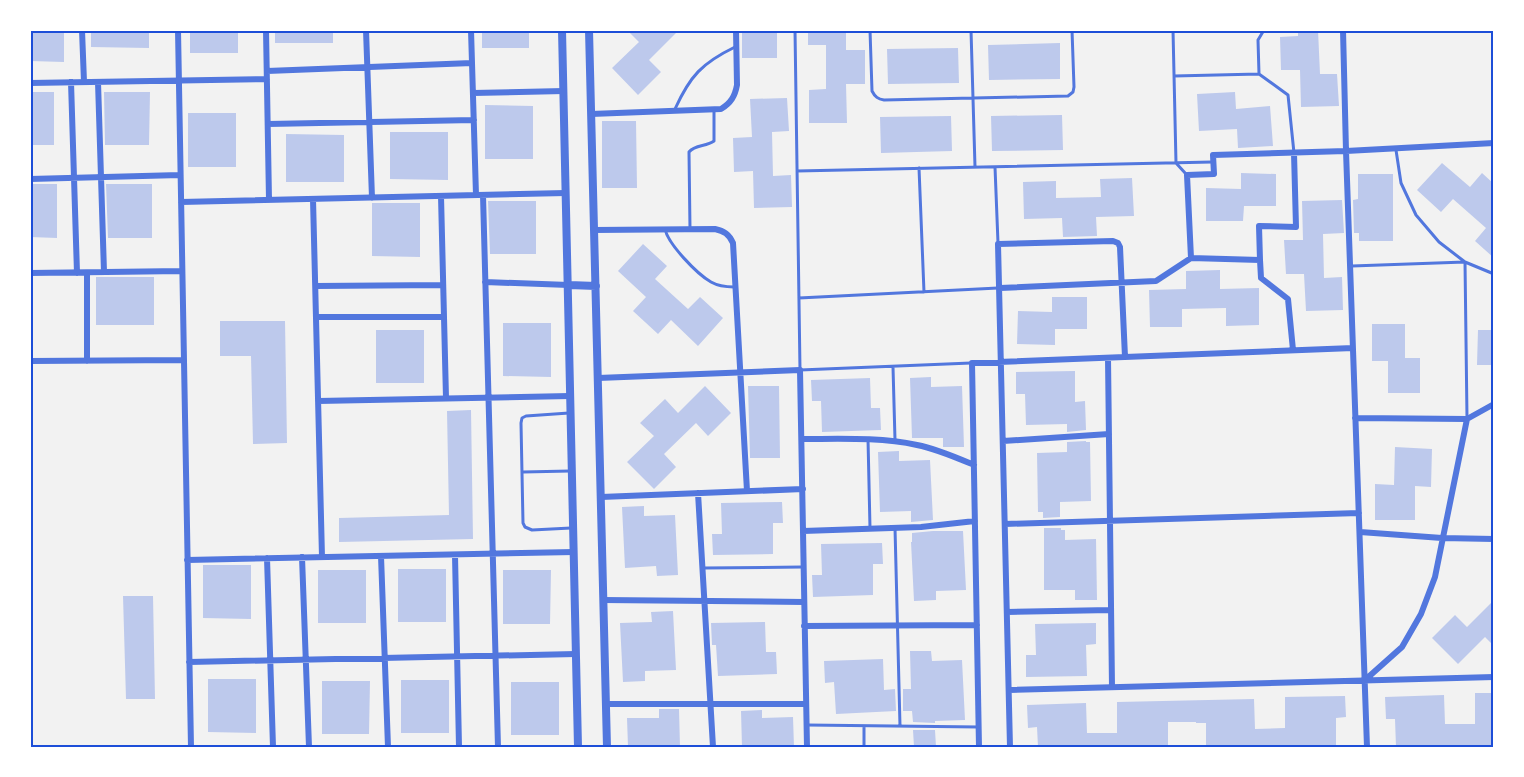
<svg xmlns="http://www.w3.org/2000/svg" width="1524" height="777" viewBox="0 0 1524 777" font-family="Quicksand,sans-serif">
<rect width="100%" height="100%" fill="#f2f2f2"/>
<path fill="#bdc9ec" d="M30 30H64V62L30 61Z
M91 30H149V48L91 47Z
M190 30H238V53H190Z
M275 30H333V43H275Z
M482 30H529V48H482Z
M627 30H679L649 60 661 72 638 95 612 68 639 42Z
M742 30H777V58H742Z
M808 30H846V50H865V84H846L847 123H809V90L826 89V45H808Z
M1298 30H1318L1320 74H1337L1339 106 1301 107 1300 70H1281L1280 37 1298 36Z
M1060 43V79L989 80 988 45Z
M958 48 959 83 888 84 887 49Z
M30 92H54V145H30Z
M104 92H150L149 145H105Z
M1235 92 1236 109 1270 106 1273 146 1238 148 1237 129 1199 131 1197 94Z
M787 98 789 131 772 132 773 176 791 175 792 207 754 208 753 171 734 172 733 138 752 137 750 99Z
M485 105 533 106V159H485Z
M188 113H236V167H188Z
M1062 115 1063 150 992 151 991 116Z
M951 116 952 151 881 153 880 117Z
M602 121H636L637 188H602Z
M390 132H448V180L390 179Z
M286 134 344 135V182H286Z
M1442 163 1470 187 1482 173 1494 184V258L1475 241 1486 228 1453 199 1441 212 1417 190Z
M1241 173 1276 174V206H1244L1243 221H1206V188L1241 189Z
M1358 174H1393V241H1359V233H1354L1353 200 1358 199Z
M1132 178 1134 216 1096 217 1097 236 1063 237 1062 218 1024 219 1023 182 1056 181V198L1101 197 1100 179Z
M30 184H57V238L30 237Z
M106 184H152V238H108Z
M1342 200 1344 233 1323 234 1324 278 1342 277 1343 310 1306 311 1304 274H1286L1284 240H1303L1302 201Z
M488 201H536V254H490Z
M372 203H420V257L372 256Z
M643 244 667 266 655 279 688 309 700 297 723 318 698 346 671 320 658 334 633 311 646 297 618 271Z
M1220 270V289L1259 288V325L1226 326V308L1182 309V327H1150L1149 290 1186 289V271Z
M96 277H154V325H96Z
M1052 297H1087V329H1055V345L1017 344 1018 311 1052 312Z
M220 321H285L287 443 253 444 251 356H220Z
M503 323H551V377L503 376Z
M1372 324H1405V358H1420V393H1388V361H1372Z
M376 330H424V383H376Z
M1478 330H1494V365H1477Z
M1075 371V402L1085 401 1086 430 1067 432V424L1026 425 1025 394H1016V372Z
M931 377V387L962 386 964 447H943V438H912L910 378Z
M870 378 871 408H880L881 430 822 432 821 401H812L811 380Z
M705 386 731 413 708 436 696 423 664 454 676 467 654 489 627 462 654 436 640 423 665 399 678 413Z
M748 386H779L780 458H750Z
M471 410 473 539 339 542V518L449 515 447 411Z
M1086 441V442H1090L1091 501 1060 502V517L1043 518V512H1038L1037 453 1067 452V442Z
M1395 447 1432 449 1431 487 1415 486V520H1375V484L1394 485Z
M899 451V461L930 460 933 520 911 522V511L880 512 878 452Z
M782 502 783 523H773V554L713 555 712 534H722L721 503Z
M644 506V516L675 515 678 575 657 576 656 566 625 568 622 507Z
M1044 528H1061V530H1065V540L1096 539 1097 600H1075V590H1044Z
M933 531H963L966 590 936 591V600L914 601 911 542H912V533Z
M882 543 883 564H873V595L813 597 812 575H822L821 544Z
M203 565H251V619L203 618Z
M398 569H446V622H398Z
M318 570H366V623H318Z
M503 570H551L550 624H503Z
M123 596H153L155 699H126Z
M1494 600V646L1485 637 1458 664 1432 638 1455 615 1467 627Z
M673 611 676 670 645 671V681L623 682 620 623 652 622 651 612Z
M765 622 766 652H776L777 674 718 676 716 645H712L711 623Z
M1096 623V644L1086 645 1087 676 1026 677V655H1036L1035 624Z
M910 651H931L932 661 962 660 965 720 935 721V723L913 722 912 711H903V689H911Z
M883 659 884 690 895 689 896 711 836 714 834 682 825 683 824 661Z
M208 679H256V733L208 732Z
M401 680H449V733H401Z
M322 681H370L369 734H322Z
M511 682H559V735H511Z
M1475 693H1494V745L1455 746V747H1396L1395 719H1386L1385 697 1444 695 1445 724H1475Z
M1345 696 1346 717 1336 718V747H1206V723H1196V722H1168V747H1038L1037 727 1028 728 1027 705 1086 703 1087 733H1117V702L1254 699 1255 729 1285 728V697Z
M659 709H679L680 747H628L627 718H659Z
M762 710V718L793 717 794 747H742L741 711Z
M913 730H935L936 747H914Z"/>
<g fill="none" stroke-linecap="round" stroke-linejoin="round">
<path stroke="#5277de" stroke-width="3" d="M795 30 800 370 971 363
M870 30 872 91C875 97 878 99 884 100L1068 96 1073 92 1074 87 1072 30
M971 30 975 167
M1173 30 1176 163 1186 174
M1259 74 1288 95 1294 153
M1174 76 1259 74 1258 40 1264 30
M675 109C690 76 702 63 735 47
M1396 150 1401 183 1416 215 1439 242 1465 262 1494 274
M995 167 998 243
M919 168 924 292
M797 171 1212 162
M665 229C668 244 697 274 711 282 718 286 726 287 734 287
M690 229 689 152C695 144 706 147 714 141V110
M1352 266 1465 262 1467 418
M799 298 998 288
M893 367 895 440
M569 413 526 416 522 418 521 423 523 523 525 527 532 530 571 528
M868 439 870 528
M523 472 570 471
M895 528 900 726
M704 568 802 567
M807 725 979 727
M864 747V726"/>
<path stroke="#5277de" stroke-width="6" d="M82 30 84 82
M178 30 191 747
M266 30 269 200
M366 30 372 198
M471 30 476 195
M1343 30 1346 151 1367 747
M267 71 472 63
M71 82 77 273
M98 82 104 272
M30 83 267 79
M473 93 564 91
M591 114 721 109C731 103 735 96 737 85L736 30
M268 124 474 120
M30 179 180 175
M483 195 498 747
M441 196 446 398
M313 199 322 557
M181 202 566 193
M594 230 715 229C724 231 729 234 733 243L747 491
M1191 258 1187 175 1214 174 1213 155 1346 151 1494 143
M1260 260 1261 278 1288 299 1293 350
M30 273 182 271
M87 273V361
M485 282 569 285
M316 286 443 285
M1000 288 1156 281 1191 258 1260 260 1259 226 1296 227 1294 153
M316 317H444
M1108 358 1112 687
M30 361 184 360
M598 378 800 370 807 747
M318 401 570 396
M1355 418 1467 419 1494 404
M802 439C840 439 880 437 917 445 937 449 955 457 974 465
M1003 441 1109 434
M698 493 713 747
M601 497 803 489
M1005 524 1359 513
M803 531 921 527 975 521
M1360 532 1442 538 1494 539
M455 555 459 747
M381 556 388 747
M302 557 309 747
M267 558 273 747
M187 560 574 552
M603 600 804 602
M1007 612 1111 610
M804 626 977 625
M189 662 576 654
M1365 680 1402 647 1421 614 1435 577 1467 419
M1009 690 1494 677
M606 704H806
M979 747 972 363 1353 348
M1010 747 998 244 1113 241 1118 243 1120 247 1125 357"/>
<path stroke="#5277de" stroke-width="8" d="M562 30 578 747
M589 30 607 747
M569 285 596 286"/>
</g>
<rect width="1524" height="777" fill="none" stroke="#ffffff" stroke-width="63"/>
<rect x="32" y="32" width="1460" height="714" fill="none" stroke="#1d4ed8" stroke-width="2"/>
</svg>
